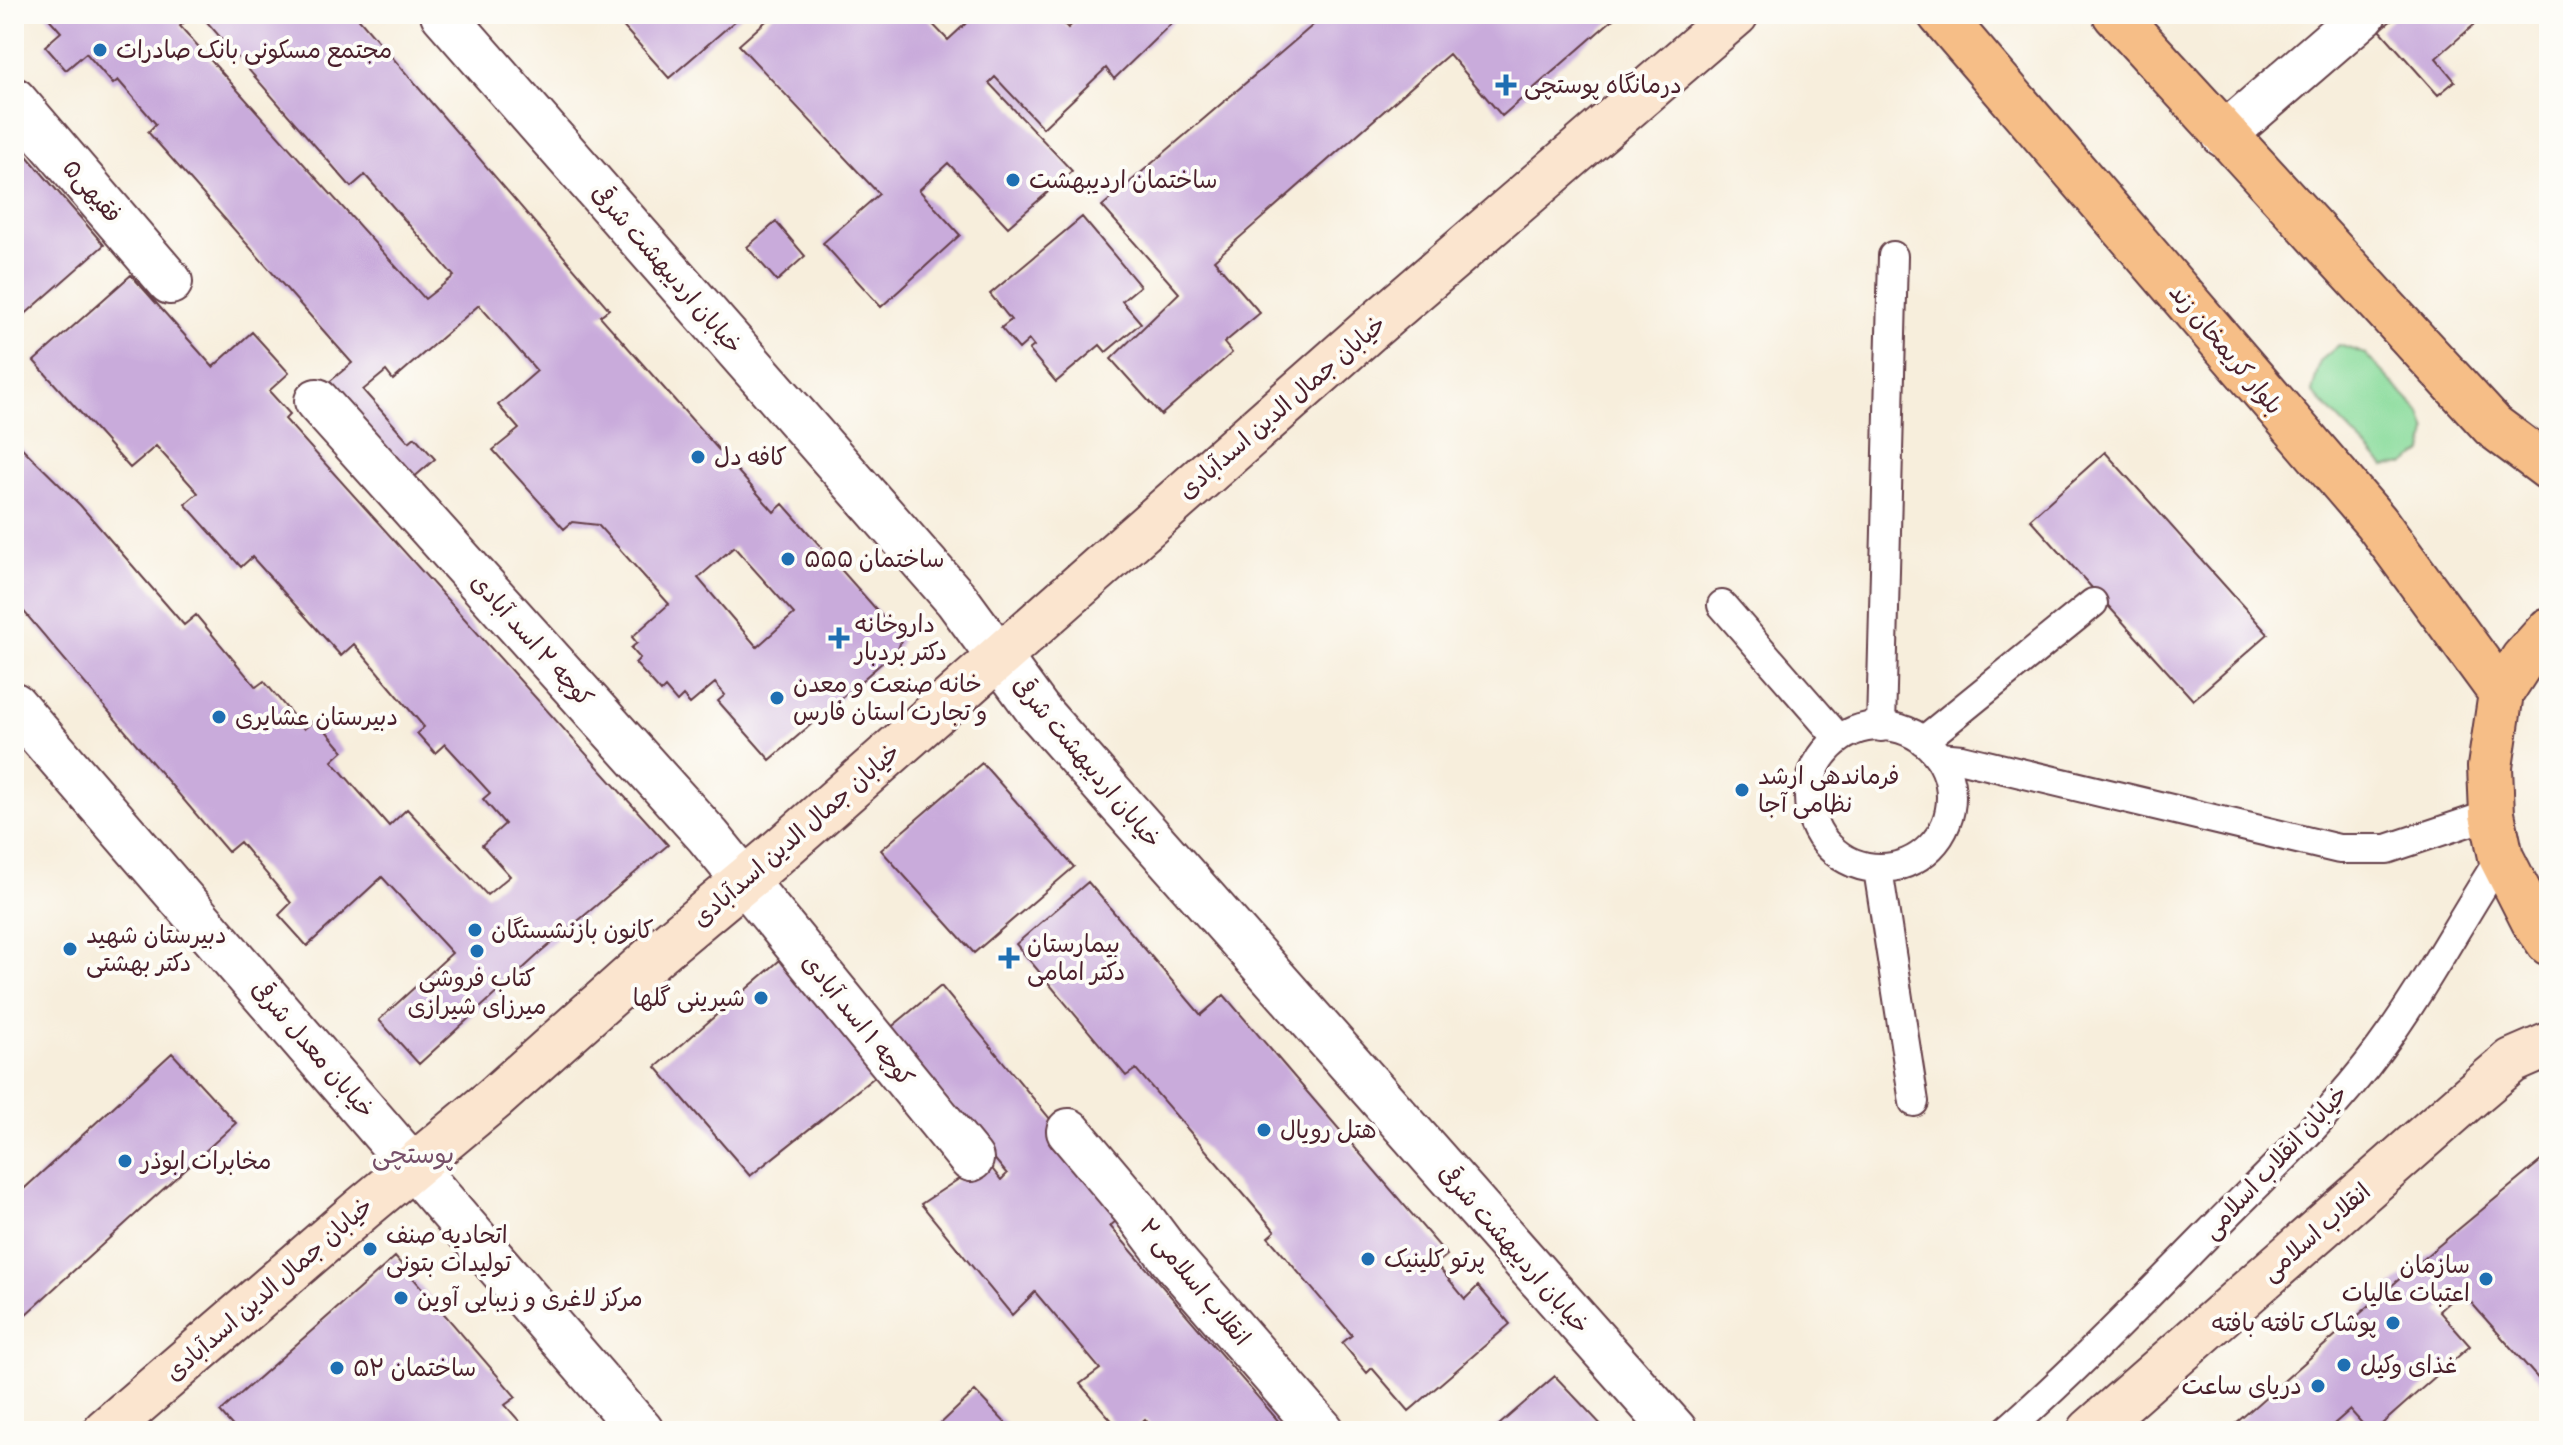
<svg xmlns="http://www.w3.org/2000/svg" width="2563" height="1445" viewBox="0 0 2563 1445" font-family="Delius,'Playpen Sans Arabic',sans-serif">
<rect width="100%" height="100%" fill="#fdfcf7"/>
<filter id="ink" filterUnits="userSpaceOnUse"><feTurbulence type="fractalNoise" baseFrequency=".0125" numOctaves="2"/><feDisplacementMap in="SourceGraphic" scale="16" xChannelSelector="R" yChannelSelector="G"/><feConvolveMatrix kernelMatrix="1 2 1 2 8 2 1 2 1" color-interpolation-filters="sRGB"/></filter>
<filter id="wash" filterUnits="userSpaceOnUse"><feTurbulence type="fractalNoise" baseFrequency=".006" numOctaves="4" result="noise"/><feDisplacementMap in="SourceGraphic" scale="32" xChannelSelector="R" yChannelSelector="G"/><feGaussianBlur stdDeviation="1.8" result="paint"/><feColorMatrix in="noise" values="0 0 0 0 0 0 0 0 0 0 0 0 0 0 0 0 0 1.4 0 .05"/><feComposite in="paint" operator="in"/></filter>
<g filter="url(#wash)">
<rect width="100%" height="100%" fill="#f7eedc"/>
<path fill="#8adc9c" stroke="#6a7e64" stroke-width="2" d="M2339 345 2365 354 2421 413 2427 431 2423 452 2405 464 2385 467 2312 392 2320 361Z"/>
<g id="blocks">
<path fill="#c9abdb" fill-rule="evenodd" d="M45 14H194L180 26 425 299 454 276 365 175 351 187 200 14H355L609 309 600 316 655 378 774 512 783 504 899 635 901 641 898 649 770 760 718 701 725 695 715 683 690 704 683 696 677 702 665 688 661 692 635 663 640 658 631 648 637 643 632 637 669 604 598 525 572 522 564 529 493 450 519 429 498 405 537 371 479 305 393 380 386 371 363 390 409 442 415 437 435 459 412 479 328 383 352 363 148 132 156 124 118 80 113 84 86 53 66 70 45 46 61 32ZM734 547 794 614 757 647 698 578Z
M612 14H743L669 78Z
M774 14H923L948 40 976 14H1055L1068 28 1083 14H1181L1114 79 1106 68 1043 128 995 77 989 83 1072 171 1008 227 948 163 919 190 960 235 881 307 823 243 879 194 739 45Z
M1326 14H1619L1502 116 1449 54 1214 260 1260 313 1224 343 1232 353 1161 415 1111 359 1179 293 1102 206Z
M2399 14H2467L2475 24 2436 58 2455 81 2438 95 2380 30Z
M14 141 104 245 14 324Z
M1082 217 1140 286 1122 301 1141 323 1106 352 1100 345 1056 382 1029 350 1034 346 1029 340 1019 349 1001 328 1011 320 990 294Z
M776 222 805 256 777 281 747 247Z
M131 275 213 367 252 332 289 373 269 391 290 414 285 419 668 845 540 953 419 1064 379 1020 452 953 382 877 307 946 279 915 291 903 240 842 228 852 14 600V440L80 505 184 625 196 615 256 687 264 681 304 729 316 719 343 751 332 761 389 826 407 809 487 895 510 876 482 845 505 824 483 799 490 793 445 744 435 753 417 733 424 727 354 644 341 656 252 557 241 567 185 504 198 493 156 446 130 468 34 361Z
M2105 452 2268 634 2193 700 2030 519Z
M982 763 1074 867 974 953 881 850Z
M1088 882 1201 1015 1224 995 1447 1255 1436 1264 1465 1299 1478 1286 1510 1324 1409 1411 1372 1368 1367 1373 1342 1343 1352 1335 1268 1237 1275 1231 1247 1198 1136 1069 1126 1076 1016 944Z
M787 954 882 1071 750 1176 656 1067Z
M941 986 1060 1131 1122 1216 1110 1226 1287 1431H1155L1145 1419 1132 1431H1121L1080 1384 1100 1369 1035 1292 1012 1315 921 1204 986 1161 1001 1180 1007 1174 888 1030Z
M172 1053 236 1123 14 1325V1198Z
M2542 1160 2549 1164V1391L2461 1291 2439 1311 2470 1346 2374 1431H2369L2350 1410 2326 1431H2227L2413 1267Z
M395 1257 516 1397 505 1405 528 1431H237L220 1412Z
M1555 1376 1607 1431H1492Z
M975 1391 1013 1431H933Z"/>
</g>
</g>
<g filter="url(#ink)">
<use href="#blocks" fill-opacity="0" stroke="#643e46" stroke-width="2"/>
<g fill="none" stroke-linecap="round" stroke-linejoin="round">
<defs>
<path id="service" d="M1722 605 1839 739
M1809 797a71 71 0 1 1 142 0a71 71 0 1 1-142 0Z
M1881 727 1893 256
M1923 741 2093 603
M1939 757 1962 759 2339 849H2387L2492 814
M1878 869 1914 1102
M2006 1431C2078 1368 2144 1299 2211 1231 2269 1172 2331 1115 2380 1048 2425 987 2460 920 2501 857"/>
<path id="minor" d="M14 100 170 282
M2224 135 2364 14
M317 401 708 836 971 1159
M1069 1131 1133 1207 1172 1259 1322 1431"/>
<path id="tertiary" d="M443 14 957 600 1040 713 1675 1431
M14 705 641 1431"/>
<path id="secondary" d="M105 1431 363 1208 495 1098 655 955 769 860 1368 331 1736 14
M2090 1431 2473 1094 2512 1061 2549 1045"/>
<path id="primary" d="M1940 14 2376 522 2501 693
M2115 14 2493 426 2549 468
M2549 630 2523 659 2501 693 2490 767 2492 814 2501 857 2533 920 2549 943"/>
</defs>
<use href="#service" stroke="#643e46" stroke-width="32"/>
<use href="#minor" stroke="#643e46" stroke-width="48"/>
<use href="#tertiary" stroke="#643e46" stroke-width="48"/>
<use href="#secondary" stroke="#643e46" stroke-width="48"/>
<use href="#primary" stroke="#643e46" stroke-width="48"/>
<use href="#service" stroke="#fff" stroke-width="28"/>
<use href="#minor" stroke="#fff" stroke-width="44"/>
<use href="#tertiary" stroke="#fff" stroke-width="44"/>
<use href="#secondary" stroke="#fbe5cf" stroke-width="44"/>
<use href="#primary" stroke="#f6be87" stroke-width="44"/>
</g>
</g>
<g fill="#1f6fb2" stroke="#fdfcf7" stroke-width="3">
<circle cx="100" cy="50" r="8"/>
<path d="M1502 73h8v8h8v8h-8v8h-8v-8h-8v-8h8z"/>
<circle cx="1013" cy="180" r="8"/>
<circle cx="698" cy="457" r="8"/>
<circle cx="788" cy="559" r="8"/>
<path d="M835 626h8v8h8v8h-8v8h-8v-8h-8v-8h8z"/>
<circle cx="777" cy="698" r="8"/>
<circle cx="219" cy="717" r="8"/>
<circle cx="1742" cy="790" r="8"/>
<circle cx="475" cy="930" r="8"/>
<circle cx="70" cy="949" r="8"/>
<circle cx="477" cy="951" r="8"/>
<path d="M1005 946h8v8h8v8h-8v8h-8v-8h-8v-8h8z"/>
<circle cx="761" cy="998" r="8"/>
<circle cx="1264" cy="1130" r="8"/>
<circle cx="125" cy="1161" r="8"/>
<circle cx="370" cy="1249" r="8"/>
<circle cx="1368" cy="1259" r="8"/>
<circle cx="2486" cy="1279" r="8"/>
<circle cx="401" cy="1298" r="8"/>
<circle cx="2393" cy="1323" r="8"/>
<circle cx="2344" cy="1365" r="8"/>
<circle cx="337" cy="1368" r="8"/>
<circle cx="2318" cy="1386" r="8"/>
</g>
<g text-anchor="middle" stroke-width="8" stroke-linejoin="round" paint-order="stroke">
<g font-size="24" fill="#4a1f2b" stroke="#fdfcf7" text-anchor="start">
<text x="116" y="58">مجتمع مسکونی بانک صادرات</text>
<text x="1524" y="93">درمانگاه پوستچی</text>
<text x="1029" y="188">ساختمان اردیبهشت</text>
<text x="714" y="465">کافه دل</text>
<text x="804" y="567">ساختمان ۵۵۵</text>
<text x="855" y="632">داروخانه<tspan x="855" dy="28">دکتر بردبار</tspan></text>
<text x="793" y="692">خانه صنعت و معدن<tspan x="793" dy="28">و تجارت استان فارس</tspan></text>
<text x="235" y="725">دبیرستان عشایری</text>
<text x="1758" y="784">فرماندهی ارشد<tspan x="1758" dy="28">نظامی آجا</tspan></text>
<text x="491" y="938">کانون بازنشستگان</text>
<text x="86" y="943">دبیرستان شهید<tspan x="86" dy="28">دکتر بهشتی</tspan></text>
<text x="1027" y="952">بیمارستان<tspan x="1027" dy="28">دکتر امامی</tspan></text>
<text x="477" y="986" text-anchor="middle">کتاب فروشی<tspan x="477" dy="28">میرزای شیرازی</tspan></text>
<text x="745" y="1006" text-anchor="end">شیرینی گلها</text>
<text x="1280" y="1138">هتل رویال</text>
<text x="141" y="1169">مخابرات ابوذر</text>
<text x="386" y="1243">اتحادیه صنف<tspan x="386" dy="28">تولیدات بتونی</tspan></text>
<text x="1384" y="1267">پرتو کلینیک</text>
<text x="2470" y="1273" text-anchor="end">سازمان<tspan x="2470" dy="28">اعتبات عالیات</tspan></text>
<text x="417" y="1306">مرکز لاغری و زیبایی آوین</text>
<text x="2377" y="1331" text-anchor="end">پوشاک تافته بافته</text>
<text x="2360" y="1373">غذای وکیل</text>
<text x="353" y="1376">ساختمان ۵۲</text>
<text x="2302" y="1394" text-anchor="end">دریای ساعت</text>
</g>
<g font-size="24" fill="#4a1f2b" stroke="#fdfcf7">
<text transform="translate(92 191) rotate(49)" y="8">فقیهی۵</text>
<text transform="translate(667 269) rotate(49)" y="8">خیابان اردیبهشت شرقی</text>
<text transform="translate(2226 349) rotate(50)" y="8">بلوار کریمخان زند</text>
<text transform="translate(1282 407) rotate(-41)" y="8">خیابان جمال الدین اسدآبادی</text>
<text transform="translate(532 640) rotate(48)" y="8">کوچه ۲ اسد آبادی</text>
<text transform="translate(1087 762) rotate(50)" y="8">خیابان اردیبهشت شرقی</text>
<text transform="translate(796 835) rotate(-41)" y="8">خیابان جمال الدین اسدآبادی</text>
<text transform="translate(858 1020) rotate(51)" y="8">کوچه ۱ اسد آبادی</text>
<text transform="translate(313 1049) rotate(49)" y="8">خیابان معدل شرقی</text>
<text transform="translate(2275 1162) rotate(-47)" y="8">خیابان انقلاب اسلامی</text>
<text transform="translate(2316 1232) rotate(-41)" y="8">انقلاب اسلامی</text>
<text transform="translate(1514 1249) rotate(49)" y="8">خیابان اردیبهشت شرقی</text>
<text transform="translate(1195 1282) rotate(50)" y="8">۲ انقلاب اسلامی</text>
<text transform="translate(269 1289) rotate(-41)" y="8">خیابان جمال الدین اسدآبادی</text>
</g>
<g font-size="26" fill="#765069" stroke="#fdfcf7">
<text x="413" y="1163">پوستچی</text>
</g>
</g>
<rect width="2563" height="1445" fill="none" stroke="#fdfcf7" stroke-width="48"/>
</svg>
